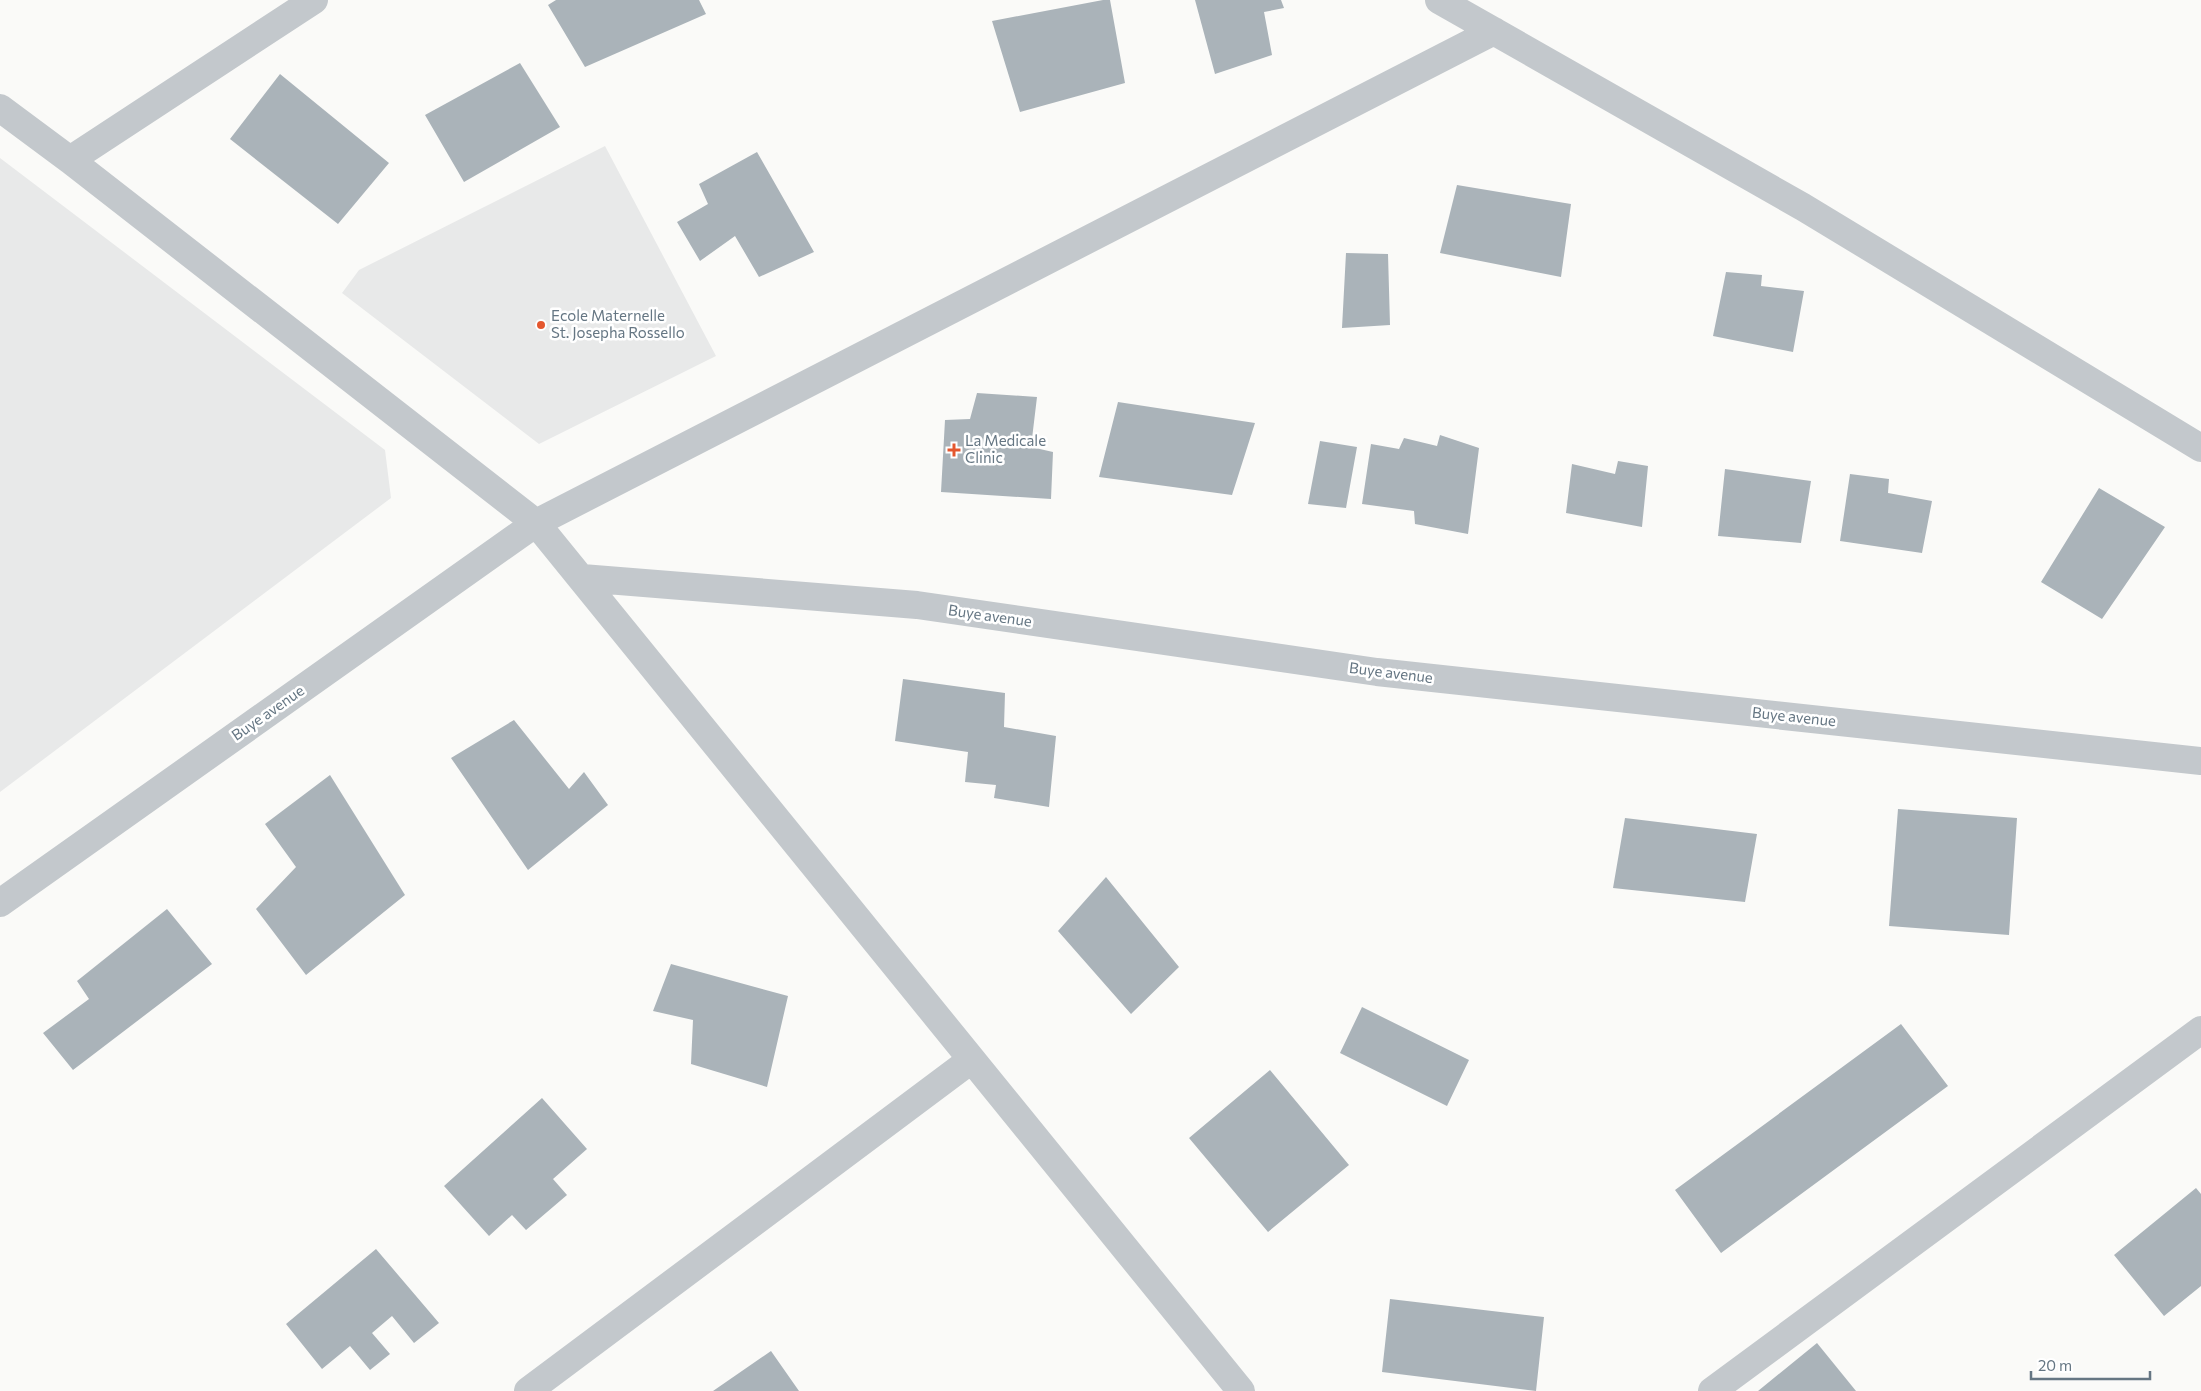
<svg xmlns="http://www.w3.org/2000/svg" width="2201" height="1391" viewBox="0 0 2201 1391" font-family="Commissioner,sans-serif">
<rect width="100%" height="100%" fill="#fafaf8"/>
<path fill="#e8e9e9" d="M605 146 716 356 539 444 342 293 359 270Z
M0 158 385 450 391 498 0 792Z"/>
<path fill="#aab3b9" d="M556 0H699L706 14 585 67 548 5Z
M1103 0H1110L1125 83 1020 112 992 21Z
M1195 0H1281L1284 8 1264 12 1272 55 1215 74Z
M520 63 560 127 464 182 425 115Z
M280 74 389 163 338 224 230 139Z
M757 152 814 252 759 277 735 236 700 261 677 222 708 204 699 184Z
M1457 185 1571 204 1561 277 1440 253Z
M1346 253 1388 254 1390 325 1342 328Z
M1726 272 1762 275 1761 286 1804 291 1793 352 1713 336Z
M977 393 1037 397 1031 447 1053 452 1051 499 941 492 945 420 970 419Z
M1118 402 1255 423 1232 495 1099 477Z
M1440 435 1479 448 1468 534 1415 524 1414 511 1362 504 1371 444 1399 449 1404 438 1437 446Z
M1320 441 1357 447 1346 508 1308 504Z
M1618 461 1648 466 1642 527 1566 513 1572 464 1615 474Z
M1725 469 1811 481 1801 543 1718 536Z
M1850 474 1889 479 1888 493 1932 501 1922 553 1840 541Z
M2099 488 2165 527 2102 619 2041 582Z
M903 679 1005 693 1004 727 1056 736 1049 807 994 798 996 785 965 782 968 752 895 741Z
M514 720 569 789 584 772 608 805 528 870 451 758Z
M330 775 405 895 306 975 256 909 296 867 265 824Z
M1898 809 2017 818 2009 935 1889 926Z
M1625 818 1757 834 1745 902 1613 888Z
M1106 877 1179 967 1131 1014 1058 931Z
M167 909 212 964 73 1070 43 1033 89 999 77 981Z
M671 964 788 996 767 1087 691 1064 693 1020 653 1011Z
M1362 1007 1469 1060 1447 1106 1340 1053Z
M1901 1024 1948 1086 1721 1253 1675 1190Z
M1270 1070 1349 1165 1268 1232 1189 1138Z
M542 1098 587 1149 553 1179 567 1195 526 1230 512 1215 489 1236 444 1186Z
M2196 1188 2201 1194V1286L2164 1316 2114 1255Z
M376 1249 439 1323 414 1343 392 1316 372 1333 390 1354 370 1370 350 1346 322 1369 286 1324Z
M1390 1299 1544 1317 1536 1391 1382 1372Z
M1817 1343 1856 1391H1758Z
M771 1351 799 1391H713Z"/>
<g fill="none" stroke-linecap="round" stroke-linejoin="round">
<path stroke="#c3c8cc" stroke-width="28" d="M1439 0 1803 207 2201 448
M0 108 70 160 314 0
M70 160 536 523 1241 1391
M582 578 917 605 1377 672 2201 761
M0 903 536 523 1494 31
M528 1391 971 1060
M1712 1391 2201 1030"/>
</g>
<g fill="#e4572e" stroke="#fff" stroke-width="2">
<circle cx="541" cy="325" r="5"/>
<path d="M951.5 442.5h5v5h5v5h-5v5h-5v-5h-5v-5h5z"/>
</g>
<g text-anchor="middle" stroke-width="5" stroke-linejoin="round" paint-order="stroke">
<g font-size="15" fill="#657683" stroke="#fff" text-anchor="start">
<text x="551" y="321">Ecole Maternelle<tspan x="551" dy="17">St. Josepha Rossello</tspan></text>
<text x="965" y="446">La Medicale<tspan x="965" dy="17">Clinic</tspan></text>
</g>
<g font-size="15" fill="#657683" stroke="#fff">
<text transform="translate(990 616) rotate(8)" y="5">Buye avenue</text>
<text transform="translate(1391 673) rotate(7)" y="5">Buye avenue</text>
<text transform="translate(268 713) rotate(-35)" y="5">Buye avenue</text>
<text transform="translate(1794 717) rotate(6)" y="5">Buye avenue</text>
</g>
</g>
<path d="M2031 1371v8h119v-8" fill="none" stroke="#657683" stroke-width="2.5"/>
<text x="2038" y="1371" font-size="15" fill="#657683" stroke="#ffffff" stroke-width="4" paint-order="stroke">20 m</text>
</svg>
